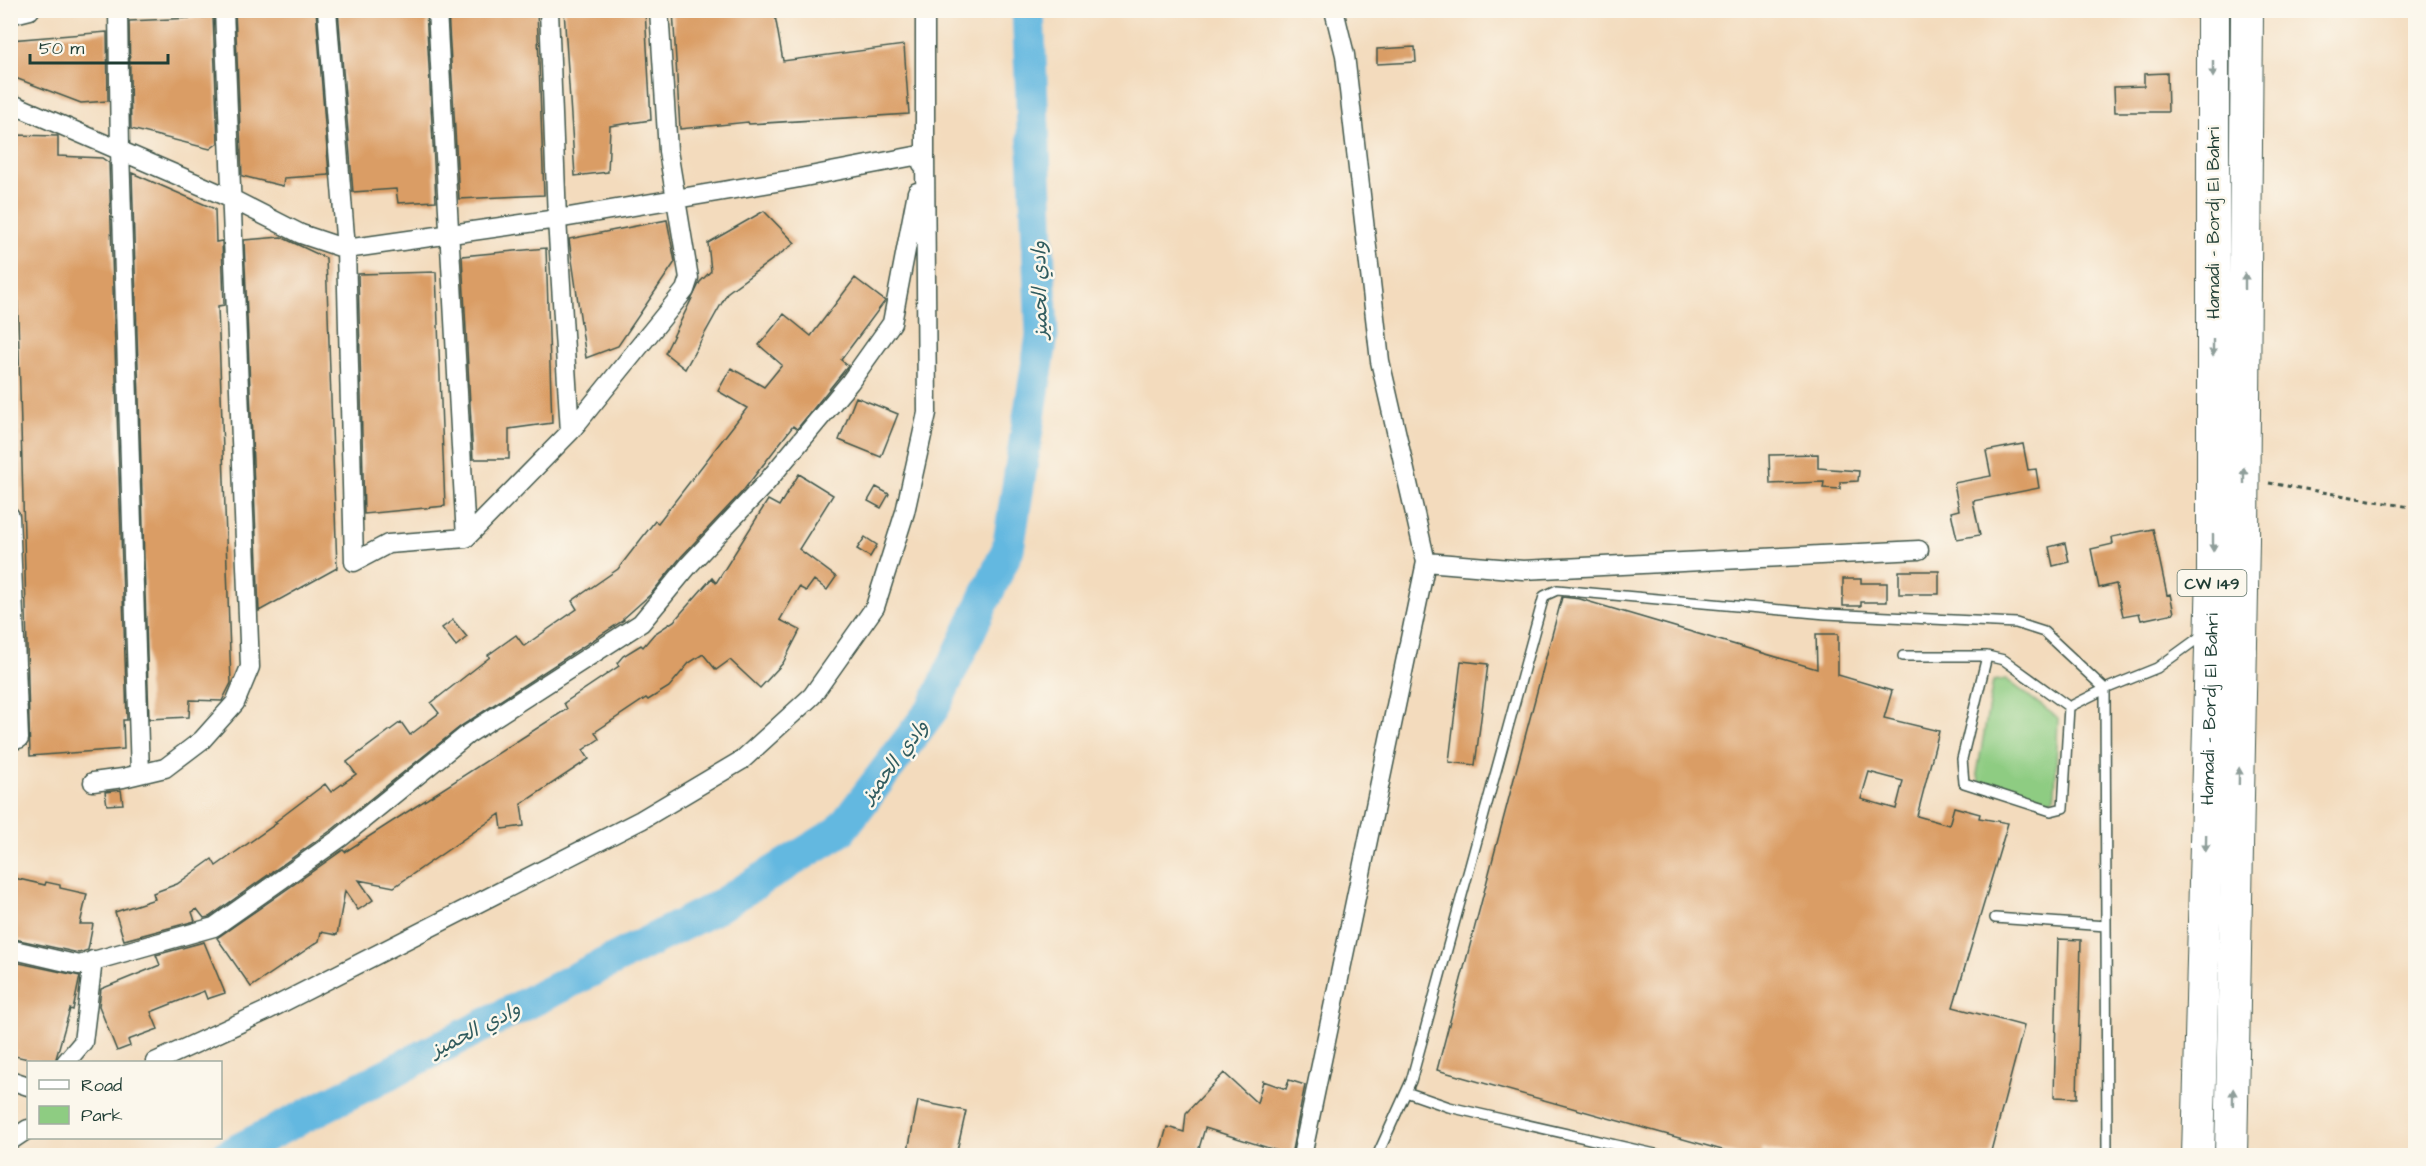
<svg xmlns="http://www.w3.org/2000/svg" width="2426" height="1166" viewBox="0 0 2426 1166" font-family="'Architects Daughter','Playpen Sans Arabic',sans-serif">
<rect width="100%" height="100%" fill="#fbf7ec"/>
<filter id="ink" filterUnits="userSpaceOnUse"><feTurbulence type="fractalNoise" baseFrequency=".0167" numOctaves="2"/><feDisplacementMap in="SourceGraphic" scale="12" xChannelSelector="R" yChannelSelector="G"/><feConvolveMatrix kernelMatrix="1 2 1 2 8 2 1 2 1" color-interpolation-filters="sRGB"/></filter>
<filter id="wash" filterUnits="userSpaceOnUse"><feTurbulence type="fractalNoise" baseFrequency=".008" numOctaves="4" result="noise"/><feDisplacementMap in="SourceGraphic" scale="24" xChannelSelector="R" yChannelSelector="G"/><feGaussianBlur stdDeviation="1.35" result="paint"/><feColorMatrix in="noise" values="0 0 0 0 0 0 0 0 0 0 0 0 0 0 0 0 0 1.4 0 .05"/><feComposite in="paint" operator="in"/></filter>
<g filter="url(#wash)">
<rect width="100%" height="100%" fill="#f3dbbd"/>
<path fill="#8ecc82" stroke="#56845b" stroke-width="1.5" d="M2006 679 2058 718 2055 796 2048 802 1981 784 1977 774 1993 681Z"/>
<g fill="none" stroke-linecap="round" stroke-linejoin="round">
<path stroke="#64b8e0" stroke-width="33" d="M226 1156 717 907 840 831 934 707 1008 549 1042 336 1028 10"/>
</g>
<g id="blocks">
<path fill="#da9d65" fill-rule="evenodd" d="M235 10H316L329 175 284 178 283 186 242 176Z
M338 10H426L436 201 398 203 396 189 353 192Z
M448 10H537L544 195 459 199Z
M564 10H645L651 120 610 126 608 172 575 176Z
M673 10H774L783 61 904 45 909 114 749 124 748 122 680 129Z
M213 17 218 143 210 149 131 129 129 21Z
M107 32 108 101 81 103 10 76V40Z
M1415 47 1416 62 1377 64V49Z
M2167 73 2168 112H2115L2114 87 2144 86V74Z
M13 135 58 136V156L102 158 109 163 127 720H123L124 749 30 756Z
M132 173 215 209 216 242 222 241 224 305 218 306 231 683 222 701 190 700 189 717 149 719Z
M764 211 795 243 728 292 685 369 665 353 700 282 711 271 708 243Z
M667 220 675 262 618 346 586 358 569 239Z
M281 237 326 258 337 568 259 611 244 240Z
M546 248 552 423 509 429V459H473L462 256Z
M436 272 445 506 364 514 358 274Z
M855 278 885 301 841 360 848 366 797 429 793 426 743 491 681 557 651 594 623 619 624 620 461 726 333 829 209 917 204 918 197 909 192 912 195 921 124 940 115 912 155 899 153 893 177 884 212 859 216 866 277 823 275 822 325 784 331 792 356 774 347 762 401 722 410 735 439 713 431 703 490 657 488 655 516 635 524 646 577 609 572 601 618 569 655 521 658 523 747 408 718 391 731 368 764 387 782 365 759 345 784 314 811 336Z
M856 397 898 414 881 457 839 440Z
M2023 444 2028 470 2036 469 2039 488 1973 501 1980 535 1957 539 1951 512 1959 510 1954 483 1991 476 1986 451Z
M1818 454V468L1859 471 1858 481 1840 482V489L1823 488 1824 482 1770 484 1769 455Z
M799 474 833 495 799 549 836 577 827 590 814 580 806 591 799 587 780 620 800 630 783 663 760 688 730 660 716 670 703 654 689 663 669 687 648 700 646 698 595 732 599 739 583 750 589 759 521 804 524 826 502 829 500 814 394 887 359 880 373 900 358 910 345 891 337 935 321 932 319 941 251 987 217 938 343 850 345 852 567 709 564 703 619 666 617 663 623 656 641 645 643 647 654 634 674 621 712 578 716 583 768 500 779 506Z
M876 487 889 494 881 508 868 501Z
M2153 529 2167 595 2170 594 2174 613 2141 620 2139 613 2123 616 2116 584 2099 588 2091 549 2113 544 2112 537Z
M865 537 877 545 870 557 857 549Z
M2065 543 2069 562 2053 566 2049 547Z
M1899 571H1939V594H1899Z
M1843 579H1861V583H1887V602H1861V606H1843Z
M1562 597 1580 599 1817 669 1816 634H1838V675L1892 691 1884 718 1939 731 1917 816 1949 825 1954 807 1980 814 1979 818 2008 823 1953 1007 2024 1026 1990 1155H1791L1762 1148 1760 1155H1740L1437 1070ZM1869 772 1903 781 1896 809 1861 799Z
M453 620 467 637 456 646 442 628Z
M1461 661 1488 664 1475 765 1449 762Z
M121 790 123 804 107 805 105 792Z
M10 877 45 885 46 882 60 885V888L87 894 80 924H93L88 950 79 953 10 938Z
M2058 939 2081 940 2077 1098 2054 1097Z
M204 942 225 993 207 999 204 991 151 1012 158 1029 128 1040 130 1046 117 1051 99 1006 101 989 160 965 156 955Z
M10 961 80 976 73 1010 70 1009 55 1062H42L10 1055Z
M1224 1073 1257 1103 1263 1081 1286 1089 1289 1080 1305 1085 1291 1155 1205 1128 1197 1155H1159L1167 1127 1184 1132 1186 1113Z
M918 1101 966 1111 956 1155H907Z"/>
</g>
</g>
<g filter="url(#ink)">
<use href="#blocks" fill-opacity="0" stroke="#3f5549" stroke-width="1.5"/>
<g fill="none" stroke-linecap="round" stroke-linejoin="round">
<defs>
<path id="lane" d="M1903 656H1987
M1987 656 2004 660 2069 707 2063 808 2051 811 1964 783 1962 759Z
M1995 918 2106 926
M1406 1092 1449 1107 1664 1156
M1377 1156 1411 1081 1544 596 1557 590 1826 614 2016 623 2044 632 2105 689 2069 707
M2107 1156 2105 689 2157 668 2204 634"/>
<path id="street" d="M118 10 120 150 140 774
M327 10 346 249 354 562 388 544 466 538 570 432 685 290 689 278 668 151 659 10
M437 10 466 538
M549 10 557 219 570 432
M10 15 30 10
M10 103 230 198 301 234 346 249 557 219 794 179 925 154 927 413 905 512 875 607 812 696 742 760 641 820 266 1011 155 1062
M922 164 925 154V10
M10 516 19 739 10 737
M1426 562 1523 570 1919 550
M93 782 123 778 165 768 202 740 235 703 250 667 224 10
M10 949 79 965 214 927 340 838 467 735 641 623 689 565 765 484 850 382 892 323 917 192
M66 1062 83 1042 93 960
M10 1080 28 1086
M10 1141 28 1129
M1302 1156 1426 562 1380 361 1345 55 1334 10"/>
<g id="highway">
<path id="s1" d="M2198 1156 2213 570V10"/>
<path d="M2231 1156 2243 540 2247 10"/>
</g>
</defs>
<use href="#lane" stroke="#3f5549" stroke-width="12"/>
<use href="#street" stroke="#3f5549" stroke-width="21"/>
<use href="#highway" stroke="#3f5549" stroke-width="34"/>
<path stroke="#3f5549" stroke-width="3" stroke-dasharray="4.5 4.5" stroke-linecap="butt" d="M2269 483 2416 508"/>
<use href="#lane" stroke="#fff" stroke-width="9"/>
<use href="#street" stroke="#fff" stroke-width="18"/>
<use href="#highway" stroke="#fff" stroke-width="32"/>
</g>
<defs><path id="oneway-solid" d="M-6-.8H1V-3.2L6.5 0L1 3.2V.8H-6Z" transform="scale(1.5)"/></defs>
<g fill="#8f9e9a">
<use href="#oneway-solid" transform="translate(2213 69) rotate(90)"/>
<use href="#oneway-solid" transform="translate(2245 281) rotate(-90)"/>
<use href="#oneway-solid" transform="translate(2213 348) rotate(90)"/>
<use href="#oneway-solid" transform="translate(2244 476) rotate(-90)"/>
<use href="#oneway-solid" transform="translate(2213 543) rotate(90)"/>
<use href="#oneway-solid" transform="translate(2239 776) rotate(-89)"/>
<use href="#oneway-solid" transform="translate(2206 843) rotate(91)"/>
<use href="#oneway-solid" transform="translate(2233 1097) rotate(-89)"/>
</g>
</g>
<g text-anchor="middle" stroke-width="5" stroke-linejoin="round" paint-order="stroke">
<rect fill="#fbf7ec" stroke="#61756b" stroke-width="1.5" x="2177.5" y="570" width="69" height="26" rx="4.5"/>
<g font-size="16" font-weight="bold" fill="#1f3d34">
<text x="2212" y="589">CW 149</text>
</g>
<g font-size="18" fill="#1f3d34" stroke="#fbf7ec">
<text transform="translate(2213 223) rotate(-90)" y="6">Hamadi - Bordj El Bahri</text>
<text dy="6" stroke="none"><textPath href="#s1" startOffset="447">Hamadi - Bordj El Bahri</textPath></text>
</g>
<g font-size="20" font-style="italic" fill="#305c5f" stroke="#fbf7ec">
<text transform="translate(1039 290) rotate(-91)" y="7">وادي الحميز</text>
<text transform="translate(894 761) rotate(-53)" y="7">وادي الحميز</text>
<text transform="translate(475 1029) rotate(-27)" y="7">وادي الحميز</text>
</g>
</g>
<rect width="2426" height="1166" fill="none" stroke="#fbf7ec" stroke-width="36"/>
<rect x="27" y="1061" width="195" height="78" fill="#fbf7ec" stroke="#a3ada2" stroke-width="1.5"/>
<rect x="39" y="1080" width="30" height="9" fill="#ffffff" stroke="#a3ada2" stroke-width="1.5"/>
<text x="81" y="1091" font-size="18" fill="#1f3d34">Road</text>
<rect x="39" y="1106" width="30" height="18" fill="#8ecc82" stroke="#a3ada2" stroke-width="1.5"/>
<text x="81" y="1121" font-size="18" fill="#1f3d34">Park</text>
<path d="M30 54v9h138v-9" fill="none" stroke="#1f3d34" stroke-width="3"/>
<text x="39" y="54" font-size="18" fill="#1f3d34" stroke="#fbf7ec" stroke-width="4.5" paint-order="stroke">50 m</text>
</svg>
